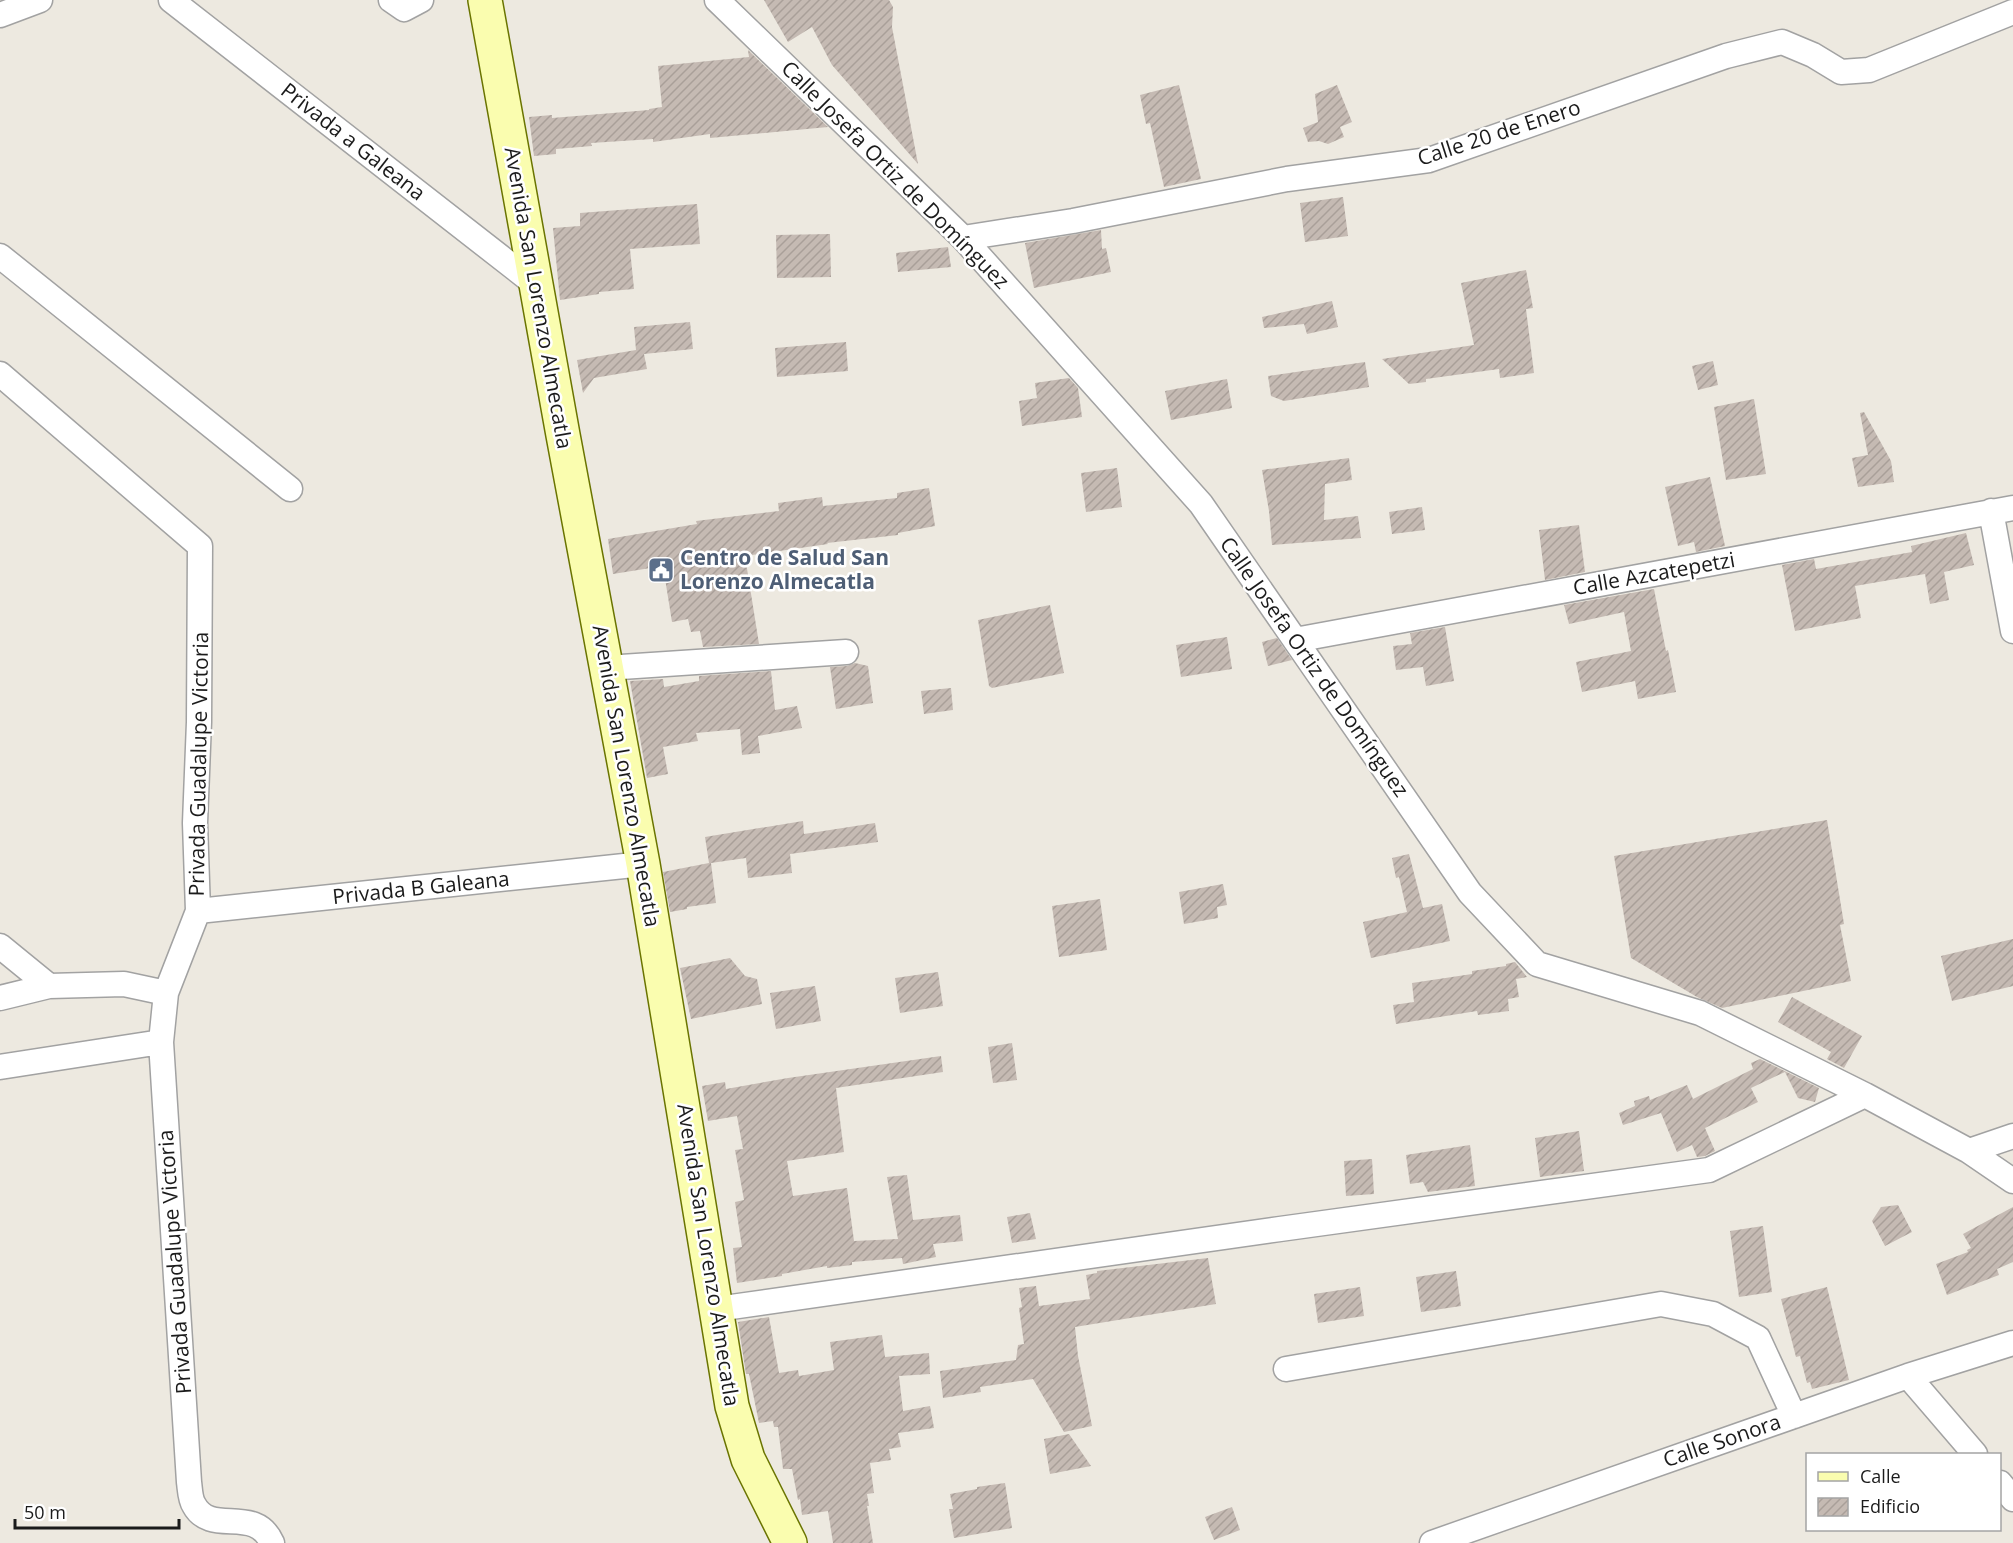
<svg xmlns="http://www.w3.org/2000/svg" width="2013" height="1543" viewBox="0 0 2013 1543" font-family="'Open Sans',sans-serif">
<defs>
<pattern id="building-hatch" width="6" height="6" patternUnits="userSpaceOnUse" patternTransform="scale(1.5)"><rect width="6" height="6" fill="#c5bab3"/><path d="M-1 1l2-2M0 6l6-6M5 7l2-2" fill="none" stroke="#a99f99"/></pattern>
</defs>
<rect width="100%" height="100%" fill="#ede9e0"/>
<path fill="url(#building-hatch)" d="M764 0H889L893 7 892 27 918 164 832 65 812 27 788 42Z
M748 50 828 127 710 138V134L653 142V139L591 143 592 146 556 149V154L534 156 529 117 552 115V118L649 110V109L662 107 658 66 749 57Z
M1179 85 1201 179 1164 187 1150 123 1146 124 1140 95Z
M1337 85 1352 122 1340 127 1344 137 1328 144 1319 141 1308 142 1303 128 1318 122 1315 94Z
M1343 197 1348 236 1305 242 1300 203Z
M697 204 700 244 630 249 634 289 599 292V294L560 300 553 228 580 226V213Z
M1101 230 1102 249 1106 248 1111 272 1034 288 1025 243Z
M830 234 831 277 777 278 776 235Z
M948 247 951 267 898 272 896 253Z
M1526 270 1533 308 1526 309 1534 373 1500 378 1499 369 1426 379V382L1409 384 1382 359 1474 345 1461 283Z
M1332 301 1338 327 1307 334 1304 324 1264 328 1262 317Z
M690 322 693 349 644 354 647 369 594 378 583 393 577 360 636 350 634 327Z
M846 342 848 371 777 377 775 348Z
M1713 361 1718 385 1698 390 1692 366Z
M1365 362 1369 387 1284 401 1271 396 1268 376Z
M1069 378 1078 388 1082 417 1022 426 1019 401 1037 398 1035 383Z
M1227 379 1232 408 1171 420 1165 391Z
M1754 399 1766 474 1726 480 1714 407Z
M1864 412 1891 461 1894 482 1858 487 1852 458 1868 455 1860 413Z
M1349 458 1352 480 1325 484 1324 520 1358 516 1361 538 1272 545 1269 511 1262 470Z
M1117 468 1122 507 1086 512 1081 473Z
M1710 477 1725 546 1696 552 1694 542 1678 546 1665 487Z
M929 488 935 526 898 533V535L827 543 828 544 745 556 759 644 703 647 700 631 691 632 688 619 672 622 663 566 613 574 608 539 697 524 696 521 779 511 778 503 822 497 823 506 897 498V493Z
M1422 507 1425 530 1392 534 1389 512Z
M1579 525 1585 572 1545 580 1539 530Z
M1966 533 1974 565 1944 572 1949 600 1930 604 1925 574 1855 586 1861 618 1795 631 1782 565 1814 559 1816 569 1912 552 1911 546Z
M1654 589 1666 651 1668 650 1676 692 1638 699 1635 681 1582 692 1576 662 1631 651 1624 612 1569 624 1564 605Z
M1050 605 1064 673 992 688 989 686 978 620Z
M1445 627 1454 681 1426 686 1423 667 1396 670 1393 646 1412 644 1410 633Z
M1227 637 1232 669 1181 677 1176 645Z
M1277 638 1292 660 1268 666 1262 642Z
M855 663 868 666 873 703 836 709 830 667 847 666Z
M771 671 775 710 797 706 802 728 758 736 760 753 742 755 740 729 696 733 698 741 663 747 668 774 647 778 630 681 663 679 664 687 699 681V676Z
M951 688 953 710 924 714 921 691Z
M1827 820 1844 924 1840 925 1851 981 1722 1008 1697 997 1631 958 1614 856Z
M803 821 804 834 875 823 878 842 790 854 792 873 748 878 746 858 711 863 716 903 687 907V909L670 912 663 872 709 863 705 837Z
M1409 854 1423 908 1442 904 1450 941 1371 958 1363 922 1407 912 1399 877 1396 878 1392 858Z
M1223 884 1227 905 1217 907 1218 918 1184 924 1179 892Z
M1100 899 1107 950 1059 957 1052 906Z
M2013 939V986L1952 1001 1941 956Z
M730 958 745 976 757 979 762 1004 691 1019 680 968Z
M1515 962 1527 977 1516 979 1519 997 1508 999 1509 1011 1478 1015 1477 1011 1396 1024 1393 1005 1414 1002 1412 983 1472 974V971L1506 966V964Z
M938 972 943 1006 900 1013 895 978Z
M815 986 821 1021 776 1029 770 993Z
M1792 997 1862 1036 1844 1068 1827 1059 1831 1052 1778 1022Z
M1012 1043 1017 1080 993 1083 988 1047Z
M941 1056 943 1072 836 1088 844 1152 787 1161 793 1196 847 1188 854 1241 898 1239 887 1177 907 1175 913 1220 960 1215 963 1241 933 1244 936 1257 903 1264 902 1258 852 1262V1265L827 1268V1266L782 1274V1276L737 1283 733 1248 742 1247 735 1202 744 1200 735 1150 743 1149 737 1116 708 1121 702 1086 725 1082 726 1089 788 1078Z
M1760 1059 1819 1088 1815 1102 1798 1098 1785 1072 1751 1088 1758 1102 1705 1128 1715 1151 1705 1156 1697 1157 1692 1145 1677 1152 1661 1113 1623 1125 1619 1113 1635 1106 1634 1101 1649 1096 1650 1100 1687 1085 1693 1099 1753 1069 1751 1063Z
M1579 1131 1584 1171 1540 1177 1535 1138Z
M1470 1145 1475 1186 1428 1192 1423 1182 1410 1184 1406 1155Z
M1372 1159 1374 1194 1346 1196 1344 1161Z
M1898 1205 1912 1232 1885 1246 1872 1221 1881 1207Z
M2013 1207V1262L1997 1269 1999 1275 1947 1295 1936 1264 1968 1252 1967 1250 1971 1248 1963 1234Z
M1030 1213 1036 1239 1012 1243 1007 1217Z
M1763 1226 1772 1292 1739 1297 1730 1231Z
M1208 1258 1216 1304 1075 1327 1078 1356 1092 1426 1064 1432 1033 1379 980 1387 981 1392 943 1398 940 1371 1016 1360 1018 1345 1024 1344 1019 1308 1022 1307 1019 1288 1036 1286 1039 1306 1090 1299 1086 1275 1097 1273V1271Z
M1456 1271 1461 1306 1421 1312 1416 1277Z
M1360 1287 1364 1316 1318 1323 1314 1294Z
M1827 1287 1849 1380 1812 1389 1810 1382 1807 1383 1800 1356 1796 1357 1781 1299Z
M769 1317 779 1373 798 1370 799 1376 834 1370 830 1342 852 1339 882 1335 885 1357 929 1353 930 1374 899 1376 903 1411 930 1406 934 1428 898 1433 901 1447 889 1449 891 1460 870 1463 874 1493 867 1494 869 1506H867L873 1543H833L828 1511 802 1515 800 1499 798 1500 792 1469H783L778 1427H774L773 1421 759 1423 749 1374H746L738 1322Z
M1069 1434 1091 1466 1050 1474 1044 1439Z
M1005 1483 1012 1528 954 1538 949 1509H953L950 1494 977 1489V1487Z
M1232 1507 1240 1530 1214 1540 1205 1517Z"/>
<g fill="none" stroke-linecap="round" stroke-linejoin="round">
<defs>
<path id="minor" d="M171 0 535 284
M391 0 404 9 421 0
M717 0 963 238 1201 504 1470 893 1537 964 1700 1013 1865 1095 1969 1151 2013 1181
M0 15 40 0
M963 238 1073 221 1287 179 1429 160 1726 56 1782 42 1813 55 1841 72 1869 70 2013 12
M0 256 290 489
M0 374 200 546 199 722 195 823 198 911 166 993 161 1042 189 1482C190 1489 190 1499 194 1505 211 1537 255 1504 272 1543
M1991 511 2013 631
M1295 640 2013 508
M606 668 846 652
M198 911 643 864
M0 946 49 986
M0 998 49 986 124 984 166 993
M0 1067 161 1042
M1969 1151 2013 1136
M717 1309 1280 1229 1709 1170 1865 1095
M1286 1369 1661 1304 1713 1314 1758 1338 1794 1416
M1908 1376 1975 1454
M2000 1483 2013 1499
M1432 1543 1908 1376 2013 1343"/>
<path id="secondary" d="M485 0 563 435 643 864 732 1406 748 1459 790 1543"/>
</defs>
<use href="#minor" stroke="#a2a2a2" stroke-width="27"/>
<use href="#secondary" stroke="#6a7400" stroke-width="36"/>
<use href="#minor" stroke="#fff" stroke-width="24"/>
<use href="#secondary" stroke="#fafdaf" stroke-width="33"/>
</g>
<defs>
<symbol id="civic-square" viewBox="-11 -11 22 22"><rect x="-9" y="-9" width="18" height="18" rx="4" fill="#5c6f8a" stroke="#fff"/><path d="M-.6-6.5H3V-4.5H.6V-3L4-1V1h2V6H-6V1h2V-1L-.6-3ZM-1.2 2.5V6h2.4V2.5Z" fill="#fff"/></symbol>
</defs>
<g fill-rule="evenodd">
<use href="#civic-square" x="646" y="555" width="30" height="30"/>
</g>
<g text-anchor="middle" stroke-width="5" stroke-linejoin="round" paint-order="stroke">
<g font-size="21" fill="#1b1b1b" stroke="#fff">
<text transform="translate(1499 133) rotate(-18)" y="7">Calle 20 de Enero</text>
<text transform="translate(353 142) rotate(38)" y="7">Privada a Galeana</text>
<text transform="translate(895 175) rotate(45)" y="7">Calle Josefa Ortiz de Domínguez</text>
<text transform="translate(538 298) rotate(80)" y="7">Avenida San Lorenzo Almecatla</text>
<text transform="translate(1654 574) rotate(-10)" y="7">Calle Azcatepetzi</text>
<text transform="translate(1314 667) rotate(55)" y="7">Calle Josefa Ortiz de Domínguez</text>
<text transform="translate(199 764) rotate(-89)" y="7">Privada Guadalupe Victoria</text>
<text transform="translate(626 776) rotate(80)" y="7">Avenida San Lorenzo Almecatla</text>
<text transform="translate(421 888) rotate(-6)" y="7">Privada B Galeana</text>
<text transform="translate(708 1255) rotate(81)" y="7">Avenida San Lorenzo Almecatla</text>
<text transform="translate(175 1262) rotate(-94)" y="7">Privada Guadalupe Victoria</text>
<text transform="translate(1722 1441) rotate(-19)" y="7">Calle Sonora</text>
</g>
<g font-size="21" font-weight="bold" fill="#4e5e75" stroke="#fff" text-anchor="start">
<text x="680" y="565">Centro de Salud San<tspan x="680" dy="24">Lorenzo Almecatla</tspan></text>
</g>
</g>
<rect x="1806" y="1453" width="195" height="78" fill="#ffffff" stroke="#a4a4a4" stroke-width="1.5"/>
<rect x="1818" y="1472" width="30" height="9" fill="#fafdaf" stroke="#a4a4a4" stroke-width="1.5"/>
<text x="1860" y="1483" font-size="18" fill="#1b1b1b">Calle</text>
<rect x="1818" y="1498" width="30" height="18" fill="url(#building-hatch)" stroke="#a4a4a4" stroke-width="1.5"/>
<text x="1860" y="1513" font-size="18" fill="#1b1b1b">Edificio</text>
<path d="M15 1519v9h164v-9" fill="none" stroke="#1b1b1b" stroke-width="3"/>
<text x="24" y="1519" font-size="18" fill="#1b1b1b" stroke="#ffffff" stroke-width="4.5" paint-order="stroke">50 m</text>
</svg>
